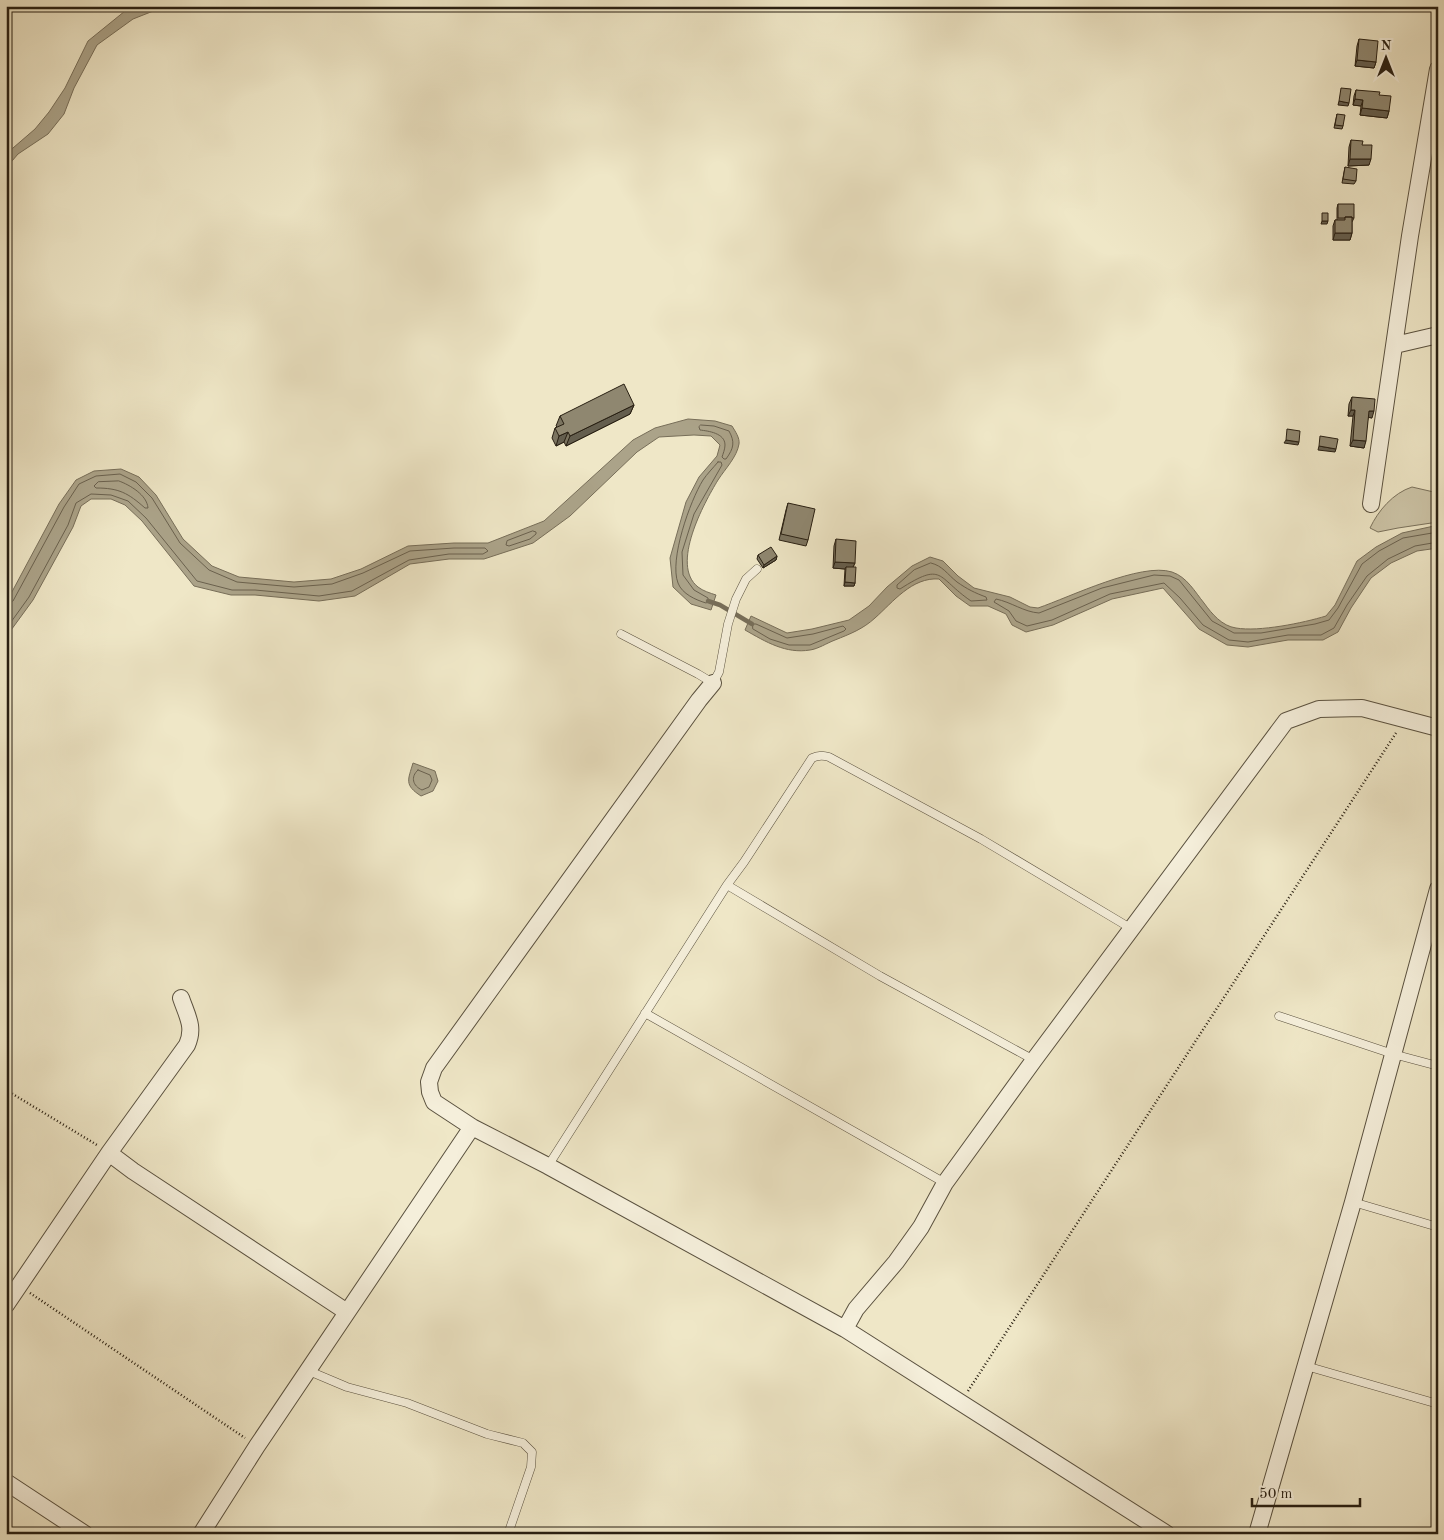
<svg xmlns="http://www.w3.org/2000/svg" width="1444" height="1540" viewBox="0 0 1444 1540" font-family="'Old Standard TT',serif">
<rect width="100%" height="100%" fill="#efe7c7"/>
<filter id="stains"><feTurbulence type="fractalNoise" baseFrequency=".004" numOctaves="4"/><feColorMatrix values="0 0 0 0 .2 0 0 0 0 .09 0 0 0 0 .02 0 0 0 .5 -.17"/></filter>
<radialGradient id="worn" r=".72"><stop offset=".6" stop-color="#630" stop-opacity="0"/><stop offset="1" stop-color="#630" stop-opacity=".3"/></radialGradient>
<path fill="#cdc5a8" stroke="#7a725d" d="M1412 487 1438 493V522L1398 528 1378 532 1370 528C1378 511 1393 493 1412 487Z"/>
<path fill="#aba389" stroke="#776e59" d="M139 6H166L133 19 97 45 74 88 64 114 48 134 18 154 6 168V154L35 129 49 112 65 88 88 41 125 11Z
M688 419 715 421 732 426C735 431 740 438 739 444 737 457 725 469 718 480 704 503 670 565 698 587 703 591 710 593 716 595L711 610 691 604 673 587 670 558 686 502 699 477 717 456 720 445 711 436 694 435 659 437 637 452 570 516 533 543 484 559H449L410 564 355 596 319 601 255 595H231L194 586 142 521 125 505 111 499H91L81 506 73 527 33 600 6 637V603L59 504 76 480 94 471 121 469 139 477 156 495 183 539 212 566 239 577 294 582 331 579 361 569 408 546 454 543H488L544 521 633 440 655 428Z
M1434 526 1438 528V548L1417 551 1391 563 1371 578 1351 608 1338 632 1323 640H1288L1248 647 1227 645 1199 629 1163 588 1112 599 1053 625 1026 632 1012 625 1006 614 988 606H970L956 596 939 579C912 577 893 602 875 618 863 629 850 634 835 640 827 643 818 649 810 650 786 654 766 642 745 630L751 616 787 633 812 629 849 620 869 606 887 587 912 566 930 557 943 561 958 576 974 588 1010 597 1030 607 1038 608C1070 597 1141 562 1172 572 1187 577 1195 592 1204 603 1212 614 1222 626 1236 628 1259 632 1303 623 1326 616L1335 605 1357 561 1376 547 1402 533Z
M413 763 435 771 438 781 433 791 421 796C404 785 408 780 413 763Z"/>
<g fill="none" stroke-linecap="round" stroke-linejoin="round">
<path stroke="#6a614e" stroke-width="1" d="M701 425 714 426 729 431C735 442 734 448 726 459H724L722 457C723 454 725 449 725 445 725 433 708 431 700 430L699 427Z
M718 462H721L722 465 694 514 682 552 683 575 694 590 708 598V602L706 603C696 600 682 594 678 583 669 560 690 501 703 480 707 474 713 468 718 462Z
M119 481C130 485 147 495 148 508H145C128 493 119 488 96 488L94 486 98 482Z
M533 531 536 532V534L530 539 509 546 506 545 507 541Z
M1438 532 1403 538 1379 551 1362 564 1338 608 1329 620 1315 624 1261 633H1234L1212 621 1179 580 1170 576 1154 575 1102 588 1039 613C1024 612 1011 602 996 599L994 602 1009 611 1016 621 1027 626 1052 620 1110 594 1164 583 1180 598 1203 625 1229 640 1248 642 1288 635H1321L1334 628 1347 605 1367 576 1388 559 1415 546 1438 542
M931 563C943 566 947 574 957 582 967 589 975 593 986 597L987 600 971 601C936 577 944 561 900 589L897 588V585L914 570Z
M6 604 13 601 64 507 79 484 96 476 120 474 136 482 152 498 180 543 209 570 237 582 294 587 332 584 363 573 410 551 454 548H485L488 551 483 554H449L409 560 352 591 319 596 255 590H232L197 581 146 518 128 501 111 495 91 494 76 503 68 525 29 597 6 629
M753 624H756L787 638 813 634 843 626 846 629 844 631 810 645H789L770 639 753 629Z
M418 770 430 775 432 780 429 787 422 790C413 786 410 777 418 770Z"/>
<path stroke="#776e59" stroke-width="4.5" d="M708 601 720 605 752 624"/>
<defs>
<path id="service" d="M621 634 698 674 713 683 719 672 728 624 736 599 746 579 757 569
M727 885 880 976 1034 1060
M645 1013 945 1183
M1279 1016 1393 1054 1438 1066
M548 1166 727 885 744 862 812 758C818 755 823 755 829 757L981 839 1132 929
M1353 1202 1438 1227
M1306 1366 1438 1404
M309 1371 347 1387 407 1403 487 1434 523 1443 532 1452 531 1467 508 1534"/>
<path id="minor" d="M1395 345 1438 335
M1371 504 1410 236 1438 69
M713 683 699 700 434 1068 429 1082 430 1092 434 1102 472 1127 548 1166 845 1329 1167 1534
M109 1153 133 1171 347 1312
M6 1305 109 1153 187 1045C195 1027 187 1016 181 998
M845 1329 856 1309 896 1262 921 1227 945 1183 1034 1060 1286 721 1319 709 1362 708 1438 728
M6 1482 85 1534
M201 1534 257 1446 472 1127
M1257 1534 1353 1202 1438 889"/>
</defs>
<use href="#service" stroke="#5a513f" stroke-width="9"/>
<use href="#minor" stroke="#5a513f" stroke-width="18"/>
<path stroke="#281f12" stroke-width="2.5" stroke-dasharray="1 2.5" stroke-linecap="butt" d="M6 1090 97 1145
M30 1293 245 1438
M968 1391 1396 733"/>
<use href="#service" stroke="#f5efdb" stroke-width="8"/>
<use href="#minor" stroke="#f5efdb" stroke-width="16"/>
</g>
<path fill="#7b7460" stroke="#281f12" d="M1359 39 1376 62 1374 68 1355 66 1357 46Z
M1356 90 1379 95 1389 111 1387 118 1360 115 1361 106 1353 105 1354 96Z
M1337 114 1343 126 1342 129 1334 128Z
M1351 140 1362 145 1369 165 1348 166 1349 147Z
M1345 167 1356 181 1354 184 1342 183Z
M1338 204 1354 218 1352 222V233L1350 240H1333V226L1335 220H1337V208Z
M1352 397 1372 418 1368 417 1364 448 1350 446 1353 416H1348L1349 404Z
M634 405 630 414 566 446 564 442 556 446 552 438 555 428 557 427 556 426 560 416Z
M788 503 808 540 806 546 779 540 786 510Z
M836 539 855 563 853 567 855 583 854 586H844L845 569 833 568 834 546Z
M758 555 777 556 776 560 763 568 757 559Z"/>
<path fill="#645e4e" stroke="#281f12" d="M1357 60 1376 62 1374 68 1355 66Z
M1355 99 1363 100 1361 106 1353 105Z
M1339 101 1349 103 1348 106 1338 105Z
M1362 108 1389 111 1387 118 1360 115Z
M1350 159H1371L1369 165 1348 166Z
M1322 221H1328L1327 224H1321Z
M1335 233H1352L1350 240H1333Z
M634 405 630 414 566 446 570 436Z
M1351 410H1355L1353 416H1348Z
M1369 411H1374L1372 418 1366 417Z
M568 432 564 442 556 446 559 436Z
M1286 440 1299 442 1298 445 1284 443Z
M1353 440 1366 441 1364 448 1350 446Z
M1319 446 1336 449 1335 452 1318 450Z
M777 556 776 560 763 568 764 565Z
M835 562 855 563 852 569 846 567 845 569 833 568Z
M845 582 855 583 854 586H844Z"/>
<path fill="#8f8770" stroke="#281f12" d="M1359 39 1378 41 1376 62 1357 60Z
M1341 88 1351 89 1349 103 1339 101Z
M1356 90 1380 92 1379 95 1391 96 1389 111 1362 108 1363 100 1355 99Z
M1337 114 1345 115 1343 126 1335 125Z
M1351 140 1363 141 1362 145H1372L1371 159H1350Z
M1345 167 1357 169 1356 181 1343 179Z
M1338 204H1354V218H1352V217H1345V218H1338Z
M1322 213H1328V221H1322Z
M1345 217H1352V233H1335V220H1345Z
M624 384 634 405 570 436 568 432 559 436 555 428 564 424 560 416Z
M1352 397 1375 399 1374 411H1369L1366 441 1353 440 1355 410H1351Z
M1287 429 1300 431 1299 442 1286 440Z
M1320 436 1338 439 1336 449 1319 446Z
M788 503 815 509 808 540 781 534Z
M836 539 856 541 855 563 835 562Z
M771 547 777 556 764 565 758 555Z
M846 567H856L855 583 845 582Z"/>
<rect width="1444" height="1540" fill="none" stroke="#efe7c7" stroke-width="25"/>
<rect x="8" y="8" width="1429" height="1525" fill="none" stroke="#281f12" stroke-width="2.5"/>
<rect x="12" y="12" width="1419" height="1515" fill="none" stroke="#281f12"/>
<g transform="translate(1386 58)" stroke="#f5efdb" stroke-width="4" paint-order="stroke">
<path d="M0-4L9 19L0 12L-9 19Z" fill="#281f12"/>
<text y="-8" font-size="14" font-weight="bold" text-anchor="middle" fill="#281f12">N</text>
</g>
<path d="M1252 1498v8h108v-8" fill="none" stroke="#281f12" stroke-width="2.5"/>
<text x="1259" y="1498" font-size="15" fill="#281f12" stroke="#f5efdb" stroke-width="4" paint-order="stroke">50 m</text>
<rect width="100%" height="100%" filter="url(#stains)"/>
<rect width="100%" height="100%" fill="url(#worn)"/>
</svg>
